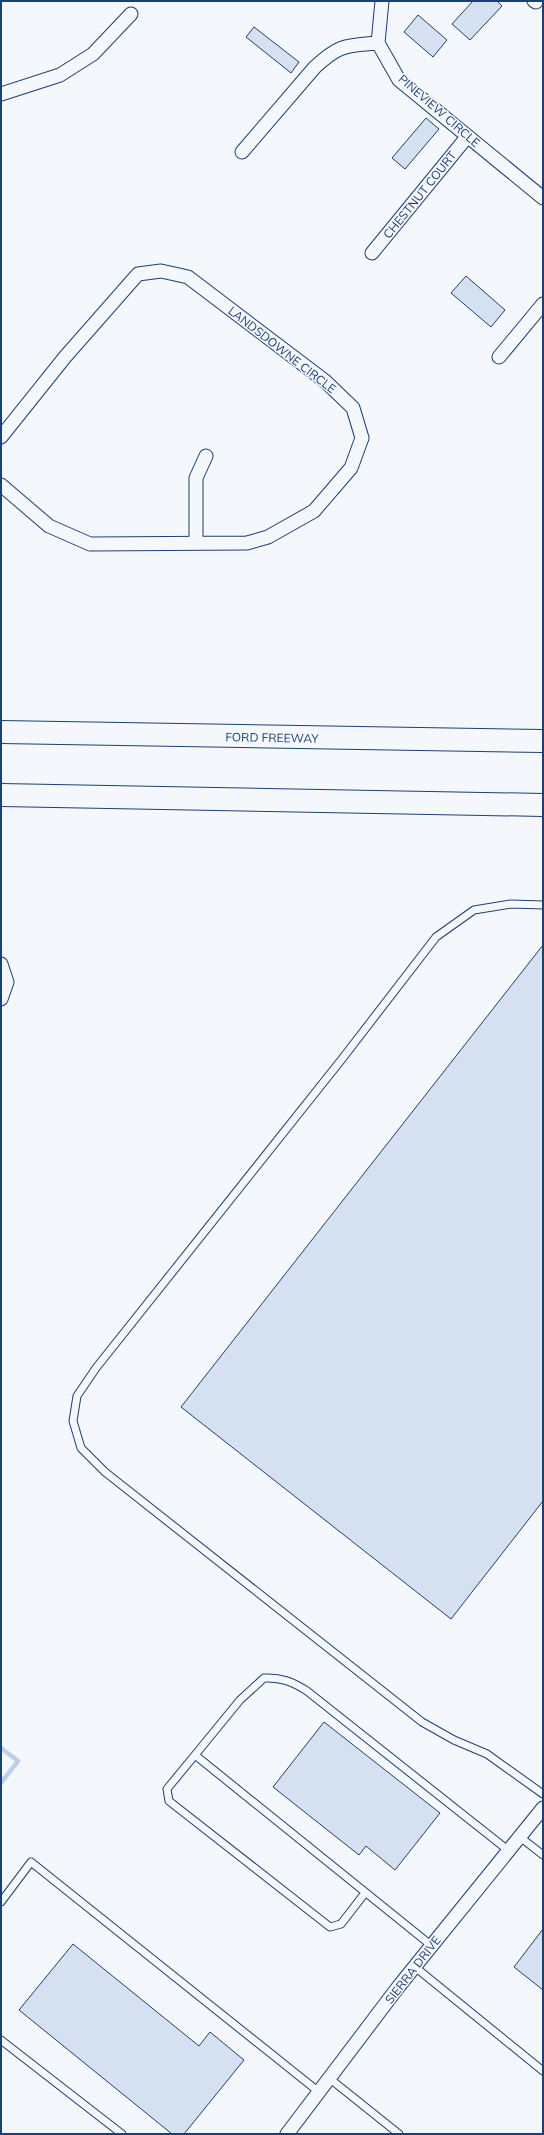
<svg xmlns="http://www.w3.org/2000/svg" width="544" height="2135" viewBox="0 0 544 2135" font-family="Mulish,sans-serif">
<rect width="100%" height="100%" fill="#f4f7fb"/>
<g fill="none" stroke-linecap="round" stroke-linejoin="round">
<path stroke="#bed0e5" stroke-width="4.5" d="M1 1748 18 1761 1 1783"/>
</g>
<path fill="#d5e0f0" stroke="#1d3f73" d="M473 1H497L502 6 470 40 452 24Z
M418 15 447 40 433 57 404 32Z
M254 27 299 62 291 73 246 37Z
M426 118 439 129 405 169 392 158Z
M466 276 505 310 491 327 451 293Z
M543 945V1501L451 1619 181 1407Z
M324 1722 440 1813 395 1870 366 1846 359 1855 273 1787Z
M543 1929V1990L514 1967Z
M73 1944 199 2046 210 2032 244 2060 184 2134H172L19 2010Z"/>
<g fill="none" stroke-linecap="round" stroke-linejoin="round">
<defs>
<path id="service" d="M543 905 511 904 474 910 436 937 342 1059 96 1368 77 1396 73 1421 81 1448 105 1472 422 1722 454 1740 487 1754 543 1794
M195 1755 167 1789 169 1801 330 1927 341 1924 365 1893
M520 1837 543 1855
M1 1902 31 1862 319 2092
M432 1946 195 1755 240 1700 264 1678C281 1677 293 1682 307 1691L509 1851
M415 1967 543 2071
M1 2040 122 2134
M329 2078 399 2134"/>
<path id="minor" d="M382 1 378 43 399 80 543 198
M534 1 536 2
M1 94 60 75 93 54 131 14
M242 152 315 67C340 44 345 46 378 43
M372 253 467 137
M499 357 543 304
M1 437 65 357 138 274 161 271 188 277 325 381 353 408 362 438 351 468 314 511 268 537 247 543 90 544 49 526 1 485
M196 543V478L206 456
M1 964 7 982 1 999
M287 2134 399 1986 543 1808"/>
<path id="motorway" d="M1 732 543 741
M1 795 543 805"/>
</defs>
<use href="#service" stroke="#1d3f73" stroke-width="9"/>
<use href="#minor" stroke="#1d3f73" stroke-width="15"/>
<use href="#motorway" stroke="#1d3f73" stroke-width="24"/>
<use href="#service" stroke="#f4f7fb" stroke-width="7"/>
<use href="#minor" stroke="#f4f7fb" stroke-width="13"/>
<use href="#motorway" stroke="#f4f7fb" stroke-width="22"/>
</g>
<g text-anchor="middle" stroke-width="3" stroke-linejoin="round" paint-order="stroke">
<g font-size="12" fill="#1d3f73" stroke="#f4f7fb">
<text transform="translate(439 111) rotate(41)" y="4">PINEVIEW CIRCLE</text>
<text transform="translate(420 195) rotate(-51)" y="4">CHESTNUT COURT</text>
<text transform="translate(282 350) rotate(38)" y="4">LANDSDOWNE CIRCLE</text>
<text transform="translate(272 738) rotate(1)" y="4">FORD FREEWAY</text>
<text transform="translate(413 1970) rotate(-52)" y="4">SIERRA DRIVE</text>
</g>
</g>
<rect width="544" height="2135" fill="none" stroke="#1d3f73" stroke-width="4"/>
</svg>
